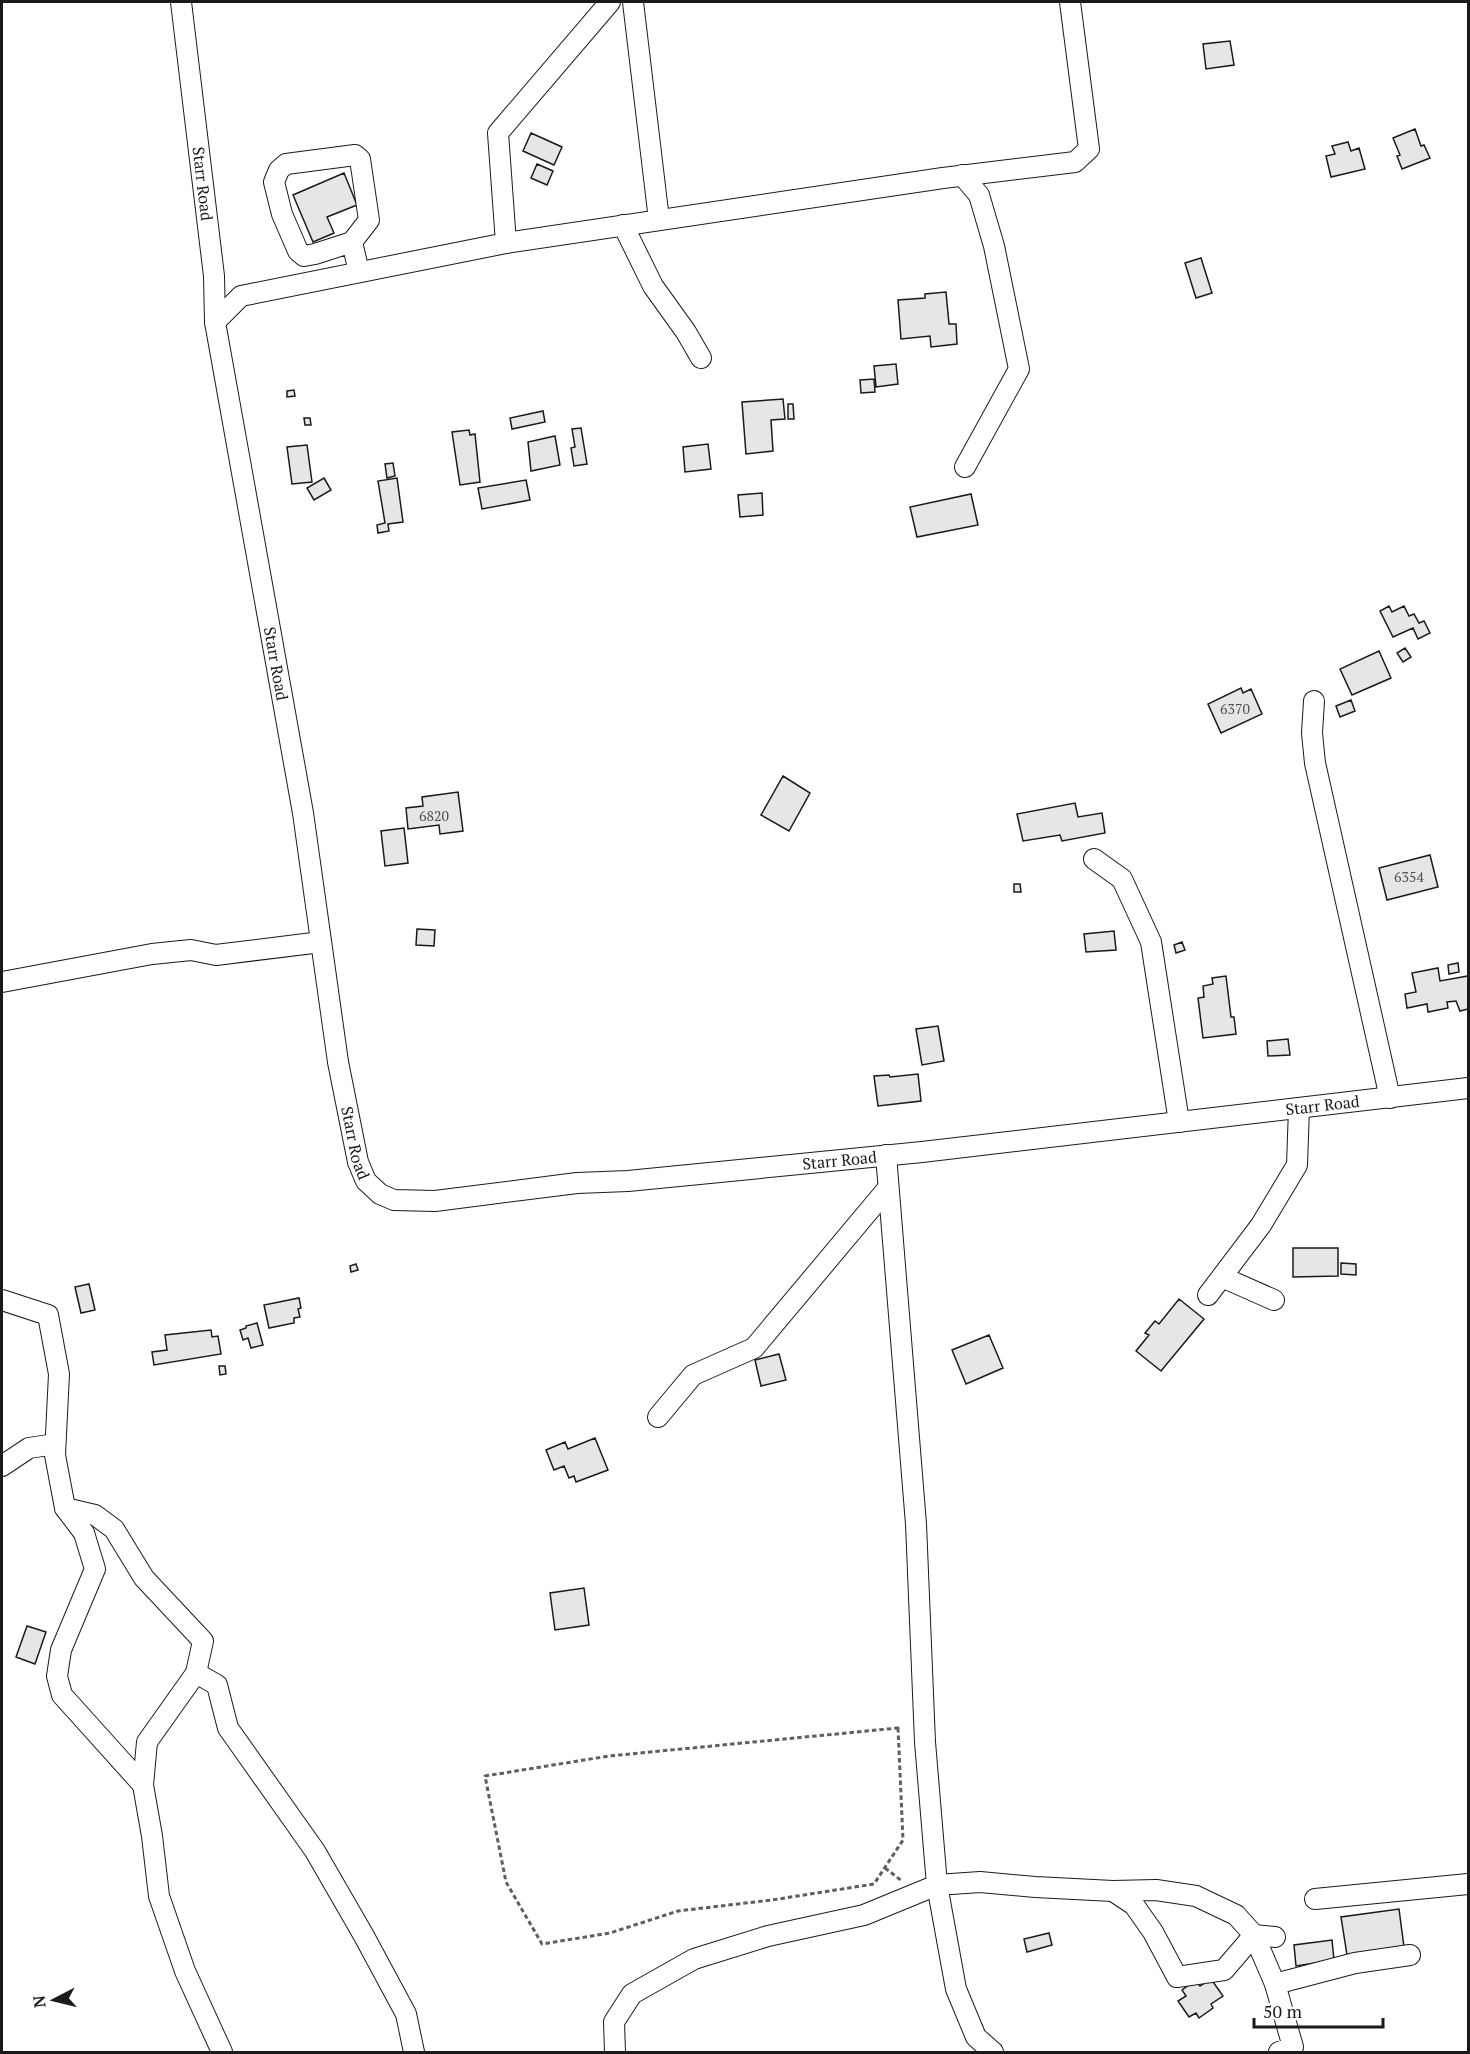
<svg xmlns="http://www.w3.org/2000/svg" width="1470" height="2054" viewBox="0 0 1470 2054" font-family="'PT Serif',serif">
<rect width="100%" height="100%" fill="#fff"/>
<path fill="#e6e6e6" stroke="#1a1a1a" stroke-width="1.5" d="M1230 41 1234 65 1206 69 1203 44Z
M1415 129 1421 146 1424 145 1430 158 1402 169 1397 156 1400 155 1393 138Z
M531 133 562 147 554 165 523 151Z
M1348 142 1351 151 1359 148 1365 169 1331 177 1326 156 1335 154 1332 146Z
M537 164 553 171 547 185 531 178Z
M344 173 357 205 327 217 334 233 313 242 293 195Z
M1201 258 1212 293 1196 298 1185 263Z
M946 292 949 324H956L957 344 931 347 930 336 901 339 898 300 925 298V294Z
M896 364 898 384 876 387 874 366Z
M874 379 875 392 861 393 860 380Z
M294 390 295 396 287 397V391Z
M783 399 785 419 771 420 773 451 746 454 742 402Z
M788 404H793L794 419H788Z
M543 411 545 422 512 429 510 418Z
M304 418H310L311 425H305Z
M581 428 587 464 574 466 571 448 575 447 572 429Z
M469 430 470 435 475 434 480 482 460 485 452 432Z
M555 436 560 465 531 471 528 442Z
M708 444 711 469 685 472 683 447Z
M307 445 312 482 292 484 287 447Z
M393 463 395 476 387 478 385 464Z
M324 478 331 490 314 500 307 488Z
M397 478 403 522 388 524 389 531 378 533 377 525 385 523 378 481Z
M526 480 530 500 482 509 478 488Z
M762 493 763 515 740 517 738 495Z
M971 494 978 525 917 537 910 507Z
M1389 606 1392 612 1404 606 1409 616 1414 614 1419 623 1424 621 1430 633 1418 639 1413 628 1393 637 1380 611Z
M1405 648 1411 657 1403 662 1397 653Z
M1379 651 1391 678 1352 695 1340 669Z
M1241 688 1243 693 1251 689 1262 714 1221 733 1208 704Z
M1351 700 1355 711 1340 717 1336 706Z
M783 776 810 793 789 831 761 815Z
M458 792 463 831 440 834 439 825 408 829 406 808 423 806 422 797Z
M1075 803 1078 817 1102 813 1105 833 1062 841 1060 835 1023 841 1017 814Z
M404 828 408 863 385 866 381 831Z
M1430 855 1438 887 1387 900 1379 868Z
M1014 884H1020L1021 892H1014Z
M417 929 435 930 434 946 416 945Z
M1114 931 1116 950 1086 952 1084 934Z
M1182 942 1185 950 1176 953 1174 945Z
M1458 963 1459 972 1449 974 1448 965Z
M1438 968 1440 981 1468 976V1009L1460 1011 1456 1001 1447 1002 1448 1008 1428 1012 1427 1004 1407 1008 1405 994 1416 992 1412 973Z
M1226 976 1231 1017H1234L1236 1034 1203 1038 1198 998 1204 997 1203 986 1213 984 1212 978Z
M938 1026 944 1061 922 1065 916 1029Z
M1288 1039 1290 1055 1268 1056 1267 1041Z
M918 1074 921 1101 878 1106 874 1076 889 1075 890 1077Z
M1293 1248H1338V1276L1293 1277Z
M1341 1263 1356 1264V1275L1341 1274Z
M356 1264 358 1270 351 1272 350 1266Z
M89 1284 95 1310 81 1313 75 1287Z
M299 1298 301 1308 298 1309 300 1317 294 1318V1323L269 1328 264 1305Z
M1179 1299 1204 1319 1161 1371 1136 1351 1149 1335 1145 1333 1155 1321 1159 1324Z
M257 1323 263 1345 251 1348 248 1338 243 1340 240 1330 246 1328V1326Z
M211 1330 212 1337 218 1336 221 1354 154 1365 152 1352 167 1350 165 1335Z
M989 1335 1003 1368 966 1384 952 1350Z
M779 1354 786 1380 761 1386 755 1360Z
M219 1366H225L226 1374 220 1375Z
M595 1438 608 1470 576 1482 574 1476 569 1478 564 1466 554 1470 546 1450 565 1442 568 1449Z
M584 1588 589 1625 555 1630 550 1593Z
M27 1626 46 1632 35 1664 16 1657Z
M1399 1909 1404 1947 1347 1955 1341 1917Z
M1049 1933 1052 1945 1027 1952 1024 1939Z
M1332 1940 1334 1960 1296 1966 1294 1945Z
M1211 1979 1223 1996 1211 2004 1213 2008 1199 2018 1196 2013 1189 2017 1178 2001 1186 1996 1182 1990 1196 1980 1200 1986Z"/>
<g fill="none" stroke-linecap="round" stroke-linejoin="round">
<defs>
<g id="minor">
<path id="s1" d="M181 2 214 276 215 322 303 813 338 1062 358 1162 366 1181 380 1194 394 1200 435 1201 577 1183 628 1181 922 1152 1468 1088"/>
<path d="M633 2 659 220"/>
<path d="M962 175 979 195 994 246 1019 369 965 467"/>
<path d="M623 225 653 286 686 332 701 358"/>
<path d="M352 242 315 254 304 256 298 251 282 214 274 182 279 170 286 164 355 155 360 159 369 220 352 242 359 272"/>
<path d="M506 243 498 133 610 2"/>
<path d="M215 322 241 296 506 243 943 178 1075 162 1089 149 1070 2"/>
<path d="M1314 701 1312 733 1315 763 1390 1098"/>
<path d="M1094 859 1122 879 1151 942 1179 1122"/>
<path d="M2 982 152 954 191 950 216 955 321 942"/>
<path d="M1222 1277 1274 1300"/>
<path d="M1208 1295 1261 1225 1297 1165 1299 1108"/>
<path d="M2 1300 48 1315 59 1374 55 1455 65 1508 84 1533 95 1569 61 1650 57 1676 62 1695 143 1785 147 1742 196 1673 217 1685 228 1728 315 1851 364 1936 406 2014 414 2052"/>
<path d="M658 1417 693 1375 754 1348 888 1188"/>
<path d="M2 1466 29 1448 55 1444"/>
<path d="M65 1508 95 1515 114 1529 144 1578 203 1641 196 1673"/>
<path d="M143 1785 152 1836 159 1896 185 1971 222 2052"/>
<path d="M1113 1891 1134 1905 1153 1932 1177 1977 1224 1970 1254 1935 1275 1984 1293 2047 1279 2052"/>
<path d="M1315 1899 1468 1884"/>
<path d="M1275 1984 1355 1963 1410 1955"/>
<path d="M615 2052 614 2022 632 1994 694 1959 768 1936 864 1915 937 1885 925 1742 916 1524 886 1155"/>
<path d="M993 2052 976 2037 956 1989 937 1885 980 1882 1035 1887 1113 1891 1156 1890 1196 1896 1236 1915 1254 1935 1275 1937"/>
</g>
</defs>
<use href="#minor" stroke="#1a1a1a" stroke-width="22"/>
<path stroke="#5f5f5f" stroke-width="3" stroke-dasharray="4.5 3" stroke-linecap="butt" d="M898 1728 903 1840 874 1884 772 1900 678 1911 610 1933 542 1944 506 1882 485 1776 609 1756Z
M885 1868 902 1881"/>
<use href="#minor" stroke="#fff" stroke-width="20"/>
</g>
<g text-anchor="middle" stroke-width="4.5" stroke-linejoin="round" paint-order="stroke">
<g font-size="14" fill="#4d4d4d">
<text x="1235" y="714">6370</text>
<text x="434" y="821">6820</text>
<text x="1409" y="882">6354</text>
</g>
<g font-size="16" fill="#1a1a1a" stroke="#fff">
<text dy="6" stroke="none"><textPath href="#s1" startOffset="183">Starr Road</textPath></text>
<text dy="6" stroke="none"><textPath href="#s1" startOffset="669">Starr Road</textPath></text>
<text dy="6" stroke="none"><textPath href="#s1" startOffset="2163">Starr Road</textPath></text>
<text dy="6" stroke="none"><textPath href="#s1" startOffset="1155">Starr Road</textPath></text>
<text dy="6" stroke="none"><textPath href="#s1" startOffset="1677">Starr Road</textPath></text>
</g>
</g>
<rect width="1470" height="2054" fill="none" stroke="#1a1a1a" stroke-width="6"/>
<g transform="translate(54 2000) rotate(263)" stroke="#ffffff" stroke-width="4.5" paint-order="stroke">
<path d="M0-4.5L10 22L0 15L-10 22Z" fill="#1a1a1a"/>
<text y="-9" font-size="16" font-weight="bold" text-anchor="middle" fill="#1a1a1a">N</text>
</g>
<path d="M1254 2018v9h129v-9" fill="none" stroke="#1a1a1a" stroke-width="3"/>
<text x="1263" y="2018" font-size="18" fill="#1a1a1a" stroke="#ffffff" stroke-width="4.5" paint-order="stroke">50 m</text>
</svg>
